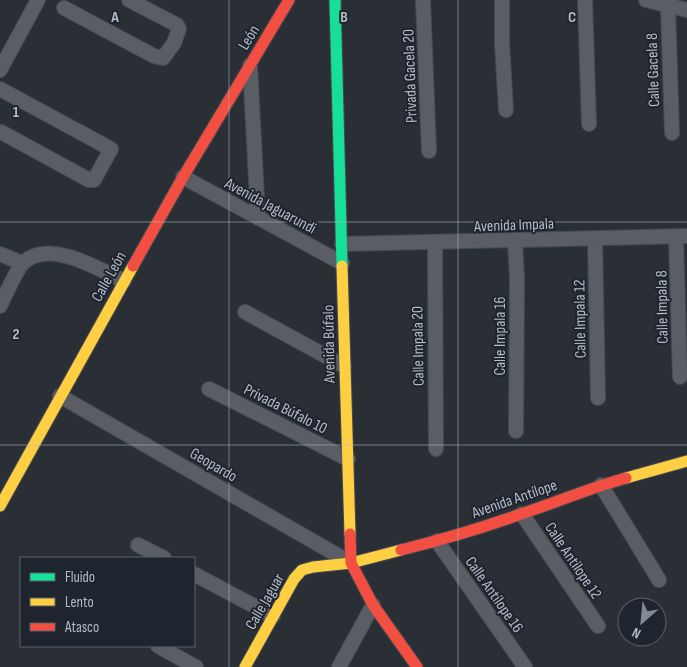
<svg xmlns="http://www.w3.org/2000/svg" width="687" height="667" viewBox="0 0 687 667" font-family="'Sofia Sans Condensed',sans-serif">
<rect width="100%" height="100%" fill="#2a2f36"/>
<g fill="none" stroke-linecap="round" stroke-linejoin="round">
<defs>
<path id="street" d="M423 0 429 151
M502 0V43L506 110
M585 0 589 124
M646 0 687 10
M668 6 672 133
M64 8 154 56 163 58 174 43 179 29 177 25 129 0
M250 65 258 218
M0 70 38 0
M0 89 111 149 94 180H89L1 132
M183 177 342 263
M676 237 680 377
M595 239 598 398
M515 241 517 279 516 431
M435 243 436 449
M342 244 687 236
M0 254 22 263
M0 306C5 296 17 268 24 262 51 239 98 269 124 281
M245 312 344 366
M209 389 348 459
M60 396 351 563
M601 485 659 580
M522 514 598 626
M437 541 525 667
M138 545 164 558
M194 574 273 616
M158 646 196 667
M339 667 373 605"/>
<path id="fast" d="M335 0 342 266"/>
<path id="slow" d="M342 266 350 534
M626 478 687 461
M0 506 133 266
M245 667 294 579 302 570 313 567 351 563 401 550"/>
<path id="jam" d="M133 266 183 177 289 0
M350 534 351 563 373 605 417 667
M401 550C441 540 482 528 521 514 557 502 590 488 626 478"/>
</defs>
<use href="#street" stroke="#484b50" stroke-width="16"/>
<use href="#fast" stroke="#484b50" stroke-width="13"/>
<use href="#slow" stroke="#484b50" stroke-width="13"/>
<use href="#jam" stroke="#484b50" stroke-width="13"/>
<use href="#street" stroke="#5a5d64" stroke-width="14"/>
<use href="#fast" stroke="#16e098" stroke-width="11"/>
<use href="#slow" stroke="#ffcf43" stroke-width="11"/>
<use href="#jam" stroke="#f24e42" stroke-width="11"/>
</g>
<path fill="none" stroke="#b5bbc6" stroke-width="1" stroke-opacity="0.55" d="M229 0V667M458 0V667M0 222H687M0 445H687"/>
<g text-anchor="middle" stroke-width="4" stroke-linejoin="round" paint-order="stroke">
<g font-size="16" fill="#b5bbc6" stroke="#1e252f">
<text transform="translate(248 37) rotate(-59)" y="6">León</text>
<text transform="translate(652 70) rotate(-92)" y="6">Calle Gacela 8</text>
<text transform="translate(409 76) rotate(-92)" y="6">Privada Gacela 20</text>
<text transform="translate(271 205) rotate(28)" y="6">Avenida Jaguarundi</text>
<text transform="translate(514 224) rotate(-2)" y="6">Avenida Impala</text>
<text transform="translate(108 276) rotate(-61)" y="6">Calle León</text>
<text transform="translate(661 307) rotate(-91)" y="6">Calle Impala 8</text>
<text transform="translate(579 319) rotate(-91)" y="6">Calle Impala 12</text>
<text transform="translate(499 336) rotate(-90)" y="6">Calle Impala 16</text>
<text transform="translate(328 344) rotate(-91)" y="6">Avenida Búfalo</text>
<text transform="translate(417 346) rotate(-91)" y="6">Calle Impala 20</text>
<text transform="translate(286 408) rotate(27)" y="6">Privada Búfalo 10</text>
<text transform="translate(214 464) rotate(30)" y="6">Geopardo</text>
<text transform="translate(514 498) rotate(-19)" y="6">Avenida Antílope</text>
<text transform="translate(574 560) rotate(56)" y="6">Calle Antílope 12</text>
<text transform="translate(495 594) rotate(55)" y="6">Calle Antílope 16</text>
<text transform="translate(264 601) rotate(-60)" y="6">Calle Jaguar</text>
</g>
</g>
<g font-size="16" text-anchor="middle" font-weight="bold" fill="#b5bbc6" stroke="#1e252f" stroke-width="4" stroke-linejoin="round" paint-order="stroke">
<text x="115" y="22">A</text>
<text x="344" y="22">B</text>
<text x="572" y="22">C</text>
<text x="16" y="117">1</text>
<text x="16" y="339">2</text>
</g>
<rect x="20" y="557" width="175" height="90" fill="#1e252f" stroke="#5a616b"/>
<rect x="30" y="573" width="25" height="8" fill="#16e098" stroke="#5a616b"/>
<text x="65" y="582" font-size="15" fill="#b5bbc6">Fluido</text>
<rect x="30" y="598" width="25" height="8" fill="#ffcf43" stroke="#5a616b"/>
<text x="65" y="607" font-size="15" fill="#b5bbc6">Lento</text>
<rect x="30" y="623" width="25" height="8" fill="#f24e42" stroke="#5a616b"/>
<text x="65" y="632" font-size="15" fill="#b5bbc6">Atasco</text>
<g transform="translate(642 622) rotate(207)"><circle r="24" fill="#1e252f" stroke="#5a616b"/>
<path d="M0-4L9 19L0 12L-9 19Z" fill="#848a94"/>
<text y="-8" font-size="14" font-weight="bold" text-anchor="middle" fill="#b5bbc6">N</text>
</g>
</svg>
